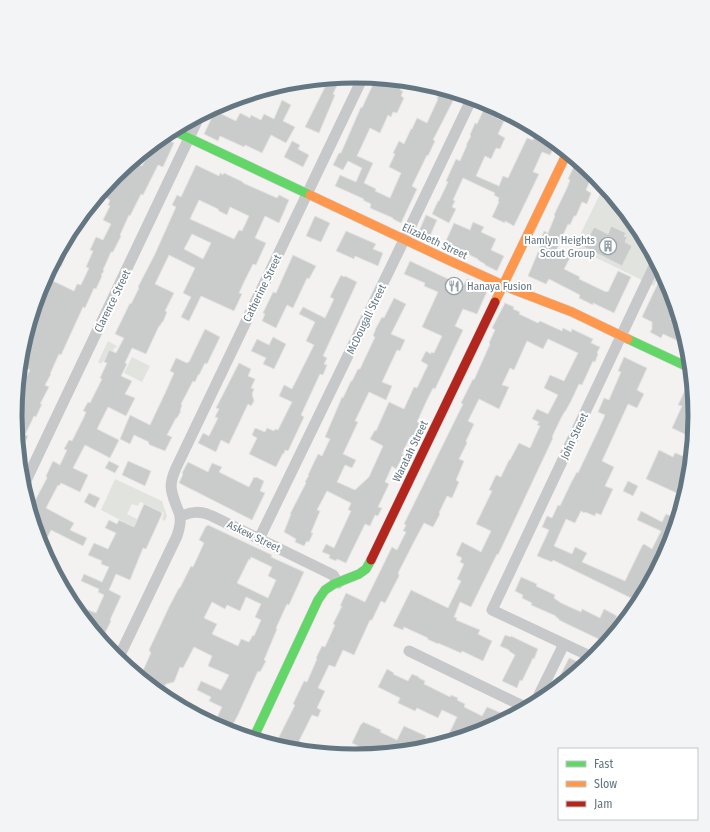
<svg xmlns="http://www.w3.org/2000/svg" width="710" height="832" viewBox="0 0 710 832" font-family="'Fira Sans Condensed',sans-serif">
<rect width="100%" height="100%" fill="#f3f2f0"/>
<path fill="#e1e4de" d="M604 186 638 227 663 274 660 273 654 286 574 247Z
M108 341 117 346V348L115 347 113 351 109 350 104 361H103L101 364 98 362Z
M132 357 150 366 142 382 124 373Z
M115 479 162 501 167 516 165 521 162 519 164 513 140 502 138 506 132 504 127 514 139 520 146 533 101 510Z"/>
<path fill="#cacbcb" stroke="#e2e2e0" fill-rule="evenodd" d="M341 77 333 94 335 95 319 133 305 127 329 79Z
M376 78 404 81 400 90 403 91 401 96 404 98 397 113 393 112 391 117 388 115 380 133 370 128 357 156 373 163 364 183 376 189 375 191 390 198 401 173 389 167 395 154 393 153 399 141 404 144 411 129H412L417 118 427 123 438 99H437L441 89 457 93 433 140 435 141 428 156 427 155 412 186 417 189 401 223 393 219V218L370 208 371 204 363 200 364 199 335 186 340 175 356 182 362 168 348 161 343 170 333 165 339 153H341L361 107 362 108Z
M282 100 291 105 283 121 295 127 286 143 271 135 262 153 245 145 244 147 220 136 218 141 204 134 215 111 236 121 240 113 250 118 251 115 261 120 264 114 274 119Z
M487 103 501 110 497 118 504 121 498 134 505 138 500 149 496 148 491 159 485 156 476 176 499 186 503 176 508 178 527 138 533 140 536 133 556 143 550 155 542 152 533 172 539 174 514 226 505 221V223L492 217 499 202 498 201 499 198 494 195 495 193 463 178 453 200 455 201 452 207 456 209 449 223 432 214 438 201H439L448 182 446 181 456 159 460 161 467 145H466L471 136 470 135 475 123 477 124Z
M162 137 174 143 163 167 158 165 143 195 141 194 130 216 129 215 120 235 121 236 113 252H111L103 270 104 271 101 275 102 276 96 289 94 288 85 308 83 307 61 355 59 354 50 374H51L45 385 49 387 40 404H42L36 417 34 416 25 435 28 436 19 455 15 416 17 395 30 370 22 366 25 360 21 358 22 349 41 286 61 248 67 252 61 267 60 266 53 281 74 291 77 284 81 285 89 268 86 267 93 251 90 250 96 237 103 240 111 224 103 220 110 206 108 205 110 200 105 197 116 175 124 179 130 167 131 168 134 162 142 166 150 150 147 149Z
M292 141 300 145 298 149 309 155 303 167 284 157Z
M575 164 590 171 593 174 586 190 591 193 587 204 582 202 576 216H574L570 225 568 224 557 249 571 256 564 269 580 277 579 279 606 292 607 291 608 292 618 271 631 277 614 313 593 303V305L579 298 580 295 549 279 546 284 528 276 543 240 541 239 544 231 548 233 555 216 554 215 567 188 570 180 568 179Z
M196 165 219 176 220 173 223 175 224 173 243 182V183L277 198 279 195 289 200 279 223 265 216 255 238 266 243 256 265 253 264 244 282 239 293 242 294 234 311 201 296 189 321 181 317 191 297 183 293 195 268 169 255 155 284 174 293 165 311 167 312 163 322H162L160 326H159L146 354 132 348 125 363 127 364 121 376 132 381 125 394 135 398 126 416 108 407 97 429 119 440 110 458 85 445 73 468 88 475 80 492 61 483 59 486 58 485 46 508 74 523 70 530 87 538 83 546 51 530 42 548 30 510 47 478 46 476 53 461 60 465 67 450 64 449 69 440 72 441 84 417 86 412 83 411 88 402 90 403 102 379 100 378 107 363 104 362 109 350 116 353 124 338 115 334 130 303 131 304 139 288 138 287 155 254 176 207 172 205 177 195 181 197ZM199 200 218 209 219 211 227 215 230 207 249 216 242 231 239 230 234 239 190 219ZM192 234 211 243 203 259 184 249Z
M426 215 437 220 430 236 419 231Z
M315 216 330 223 321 242 306 236Z
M473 222 484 227 481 232 496 239 491 250 504 256 497 271 485 265V264L478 260V259L445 243 454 223 470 230Z
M611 226 626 233 624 236 627 237 625 242 632 246 622 266 584 247 594 227 608 234Z
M346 231 376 244 373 249 383 253 378 266 355 256 354 259 336 251Z
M293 255 295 256 316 266 309 279 307 278 293 308 287 305 276 328 262 321 265 314 263 313 273 292 276 293Z
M410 261 463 286 467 279 488 289 477 314 463 309 455 326 463 330 435 389 433 388 426 402 417 422 420 423 413 438 410 437 402 454 404 455 396 469 392 466 385 482 389 484 378 507 382 508 378 516 375 515 370 526 365 524 346 563 337 559 336 561 329 558 330 555 322 552 326 544 334 548 351 511 348 510 351 503 327 491 317 510 320 511 312 530 311 533H313L309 542 307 541 304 546 295 542 296 539 284 532 291 514H290L306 483 305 482 309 475H308L318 454 322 456 330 439 325 437 337 409 342 397 343 398 351 381H352L358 369H360L375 337 373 336 376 328 382 317 384 318 394 298 406 304 391 334 405 340 400 351 397 350 382 382 392 386 386 400 369 392 355 421 358 422 343 454 356 460 352 468 345 465 337 482 355 490 369 477 383 446 370 439 375 430 376 431 389 402 404 409 414 387 417 388 428 365 421 361 426 351 431 354V352L434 353 442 336 422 327 438 292 424 286 425 283 404 274Z
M341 275 344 277 345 276 357 282 323 356 327 358 324 364 327 365 323 375 320 374 301 415 304 417 288 451 285 450 284 454 283 453 276 467 249 454 257 438 252 435 255 428 265 432 267 428 274 431 275 429 278 430 292 402 279 396 284 385 292 389 314 345 306 341 315 322 299 314 303 307 325 318 334 299 330 297Z
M659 281 669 286 675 306 670 319 681 324 687 345 663 334 661 338 650 332 652 329V322L642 317Z
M505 303 514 307 513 309 520 312 519 314 538 323 540 321 562 331 563 328 571 332 572 329 593 339 591 343 600 347 597 353 598 354 595 362 593 361 582 385 579 384 571 401 565 412V411L561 418 552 437 553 438 514 521 498 555 497 554 471 607 460 602 454 617 457 618 456 620 480 630 478 634 492 641 483 661 462 651 461 653 438 643V644L427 639 428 638 404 627 403 630 393 626 411 590 448 608 461 581 457 579 464 564 460 562 462 558 456 555 462 542 481 552 491 531 476 524 492 491 489 490 496 475 501 477 509 460H510L519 443 530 448 540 426 537 425 539 422 532 419 537 409 548 414 558 395 544 388 550 375 564 381 578 353 548 339 543 349 527 341 514 370 510 368 502 385 509 387 499 409 479 399 468 421 474 424 466 441 467 443 459 459 464 461 456 480 459 482 452 498 447 496 439 513 440 514 433 527 424 523 416 538 398 573 399 574V576L385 603 381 601 372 620H370L354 655 343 650 335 667 329 665 318 688 325 691 317 708 321 710 318 717 312 715 299 741 301 743 298 750 288 749 275 745 295 705 293 704 304 681 307 682 317 659 316 658 322 646 325 647 335 625 333 624 342 606H340L346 593 365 602 392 547 397 550 406 532 403 531 406 525 404 524 463 404 461 403 473 379 474 380 490 344 489 343 495 330 492 328Z
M205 329 220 337 207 364 205 363 199 375H198L195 382 193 381 181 404 182 405 180 411H181L177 418H176L167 435 172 437 165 451 150 445 148 443 149 442 134 435 130 444 120 439 130 415 150 425 167 389 174 373 170 371 176 358 187 363 188 362H189Z
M273 337 286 344 274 369 263 364 266 358 251 351 257 339 269 345Z
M624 357 647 368 637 390 644 394 637 408 628 404 602 461 614 467 605 486 613 489 601 515 596 513 595 516 585 512 584 513 581 511 575 523 566 519 554 546 572 554 575 547 587 553 582 562 625 581 642 546 644 544 652 549 661 531 637 520 641 511 662 522 666 514 677 519 669 546 638 605 623 622 621 621 631 598 553 560 552 562 537 556 549 530 542 527 547 516 552 518 558 505 560 506 571 483 577 472 578 473 597 433 605 415 598 412 604 398 609 400 621 372 618 371Z
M239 363 251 369 248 376 255 379 251 388 254 389 252 394 254 401 251 406 248 404 229 444 221 440 216 452 198 443 203 433 209 436 218 418 215 417 219 409 216 408Z
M691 378 695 416 693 438 672 428 682 406 678 405Z
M659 450 673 457 675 453 691 459 689 472 679 494 646 479Z
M109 461 119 466 115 473 105 468Z
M128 461 151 471 145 486 122 475Z
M188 462 208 472 212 463 222 467 219 472 249 487 254 477 255 478 256 477 264 481 260 491 265 493 252 520 179 483 183 474 182 473Z
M628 481 638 486 633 496 623 491Z
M89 493 100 498 95 508 84 502Z
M144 504 161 512 162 514 146 549 143 548 130 580 116 574 109 590 121 596 110 620 111 621 103 637 95 633 72 604 86 610V609L96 613 104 595 98 592 99 589 81 581 84 574 102 582 109 567 101 564 102 561 88 555 94 543 108 549 116 533 105 528 109 520 117 524 119 520 134 527Z
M208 525 272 555 271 557 304 572 289 605 287 604 276 628 277 629 264 660 266 661 260 672 258 671 238 715 229 731 214 724 222 707 209 701 211 697 197 690 201 681 221 690 229 675 208 666 212 656 194 647 183 668 180 667 174 682 166 684 165 686 157 682 154 687 148 684 140 677 151 653 149 650 169 607 179 588H180L191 566 193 567 204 543 199 540 206 526H207ZM251 557 272 567 268 576 276 580 268 598 237 583 249 559 250 560ZM246 597 261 604 255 617 261 620 254 636 253 635 249 642 241 639 238 646 212 634 217 624 204 618 212 602 225 609 227 605 240 611Z
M521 577 537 584 536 586 555 595 554 598 561 603 581 612 582 609 600 618 604 609 617 616 608 633 611 635 607 643 565 623 559 620V619L556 617V616L531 605 532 603 522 598 523 595 515 591Z
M505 635 511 637V636L538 649 534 659 533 658 522 681 520 680 517 688 502 681 515 655 509 651V650L500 646Z
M569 658 585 665 552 692Z
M387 669 394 673 393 674 408 681 412 674 419 677V678L425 681 424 684 450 697 451 695 458 698 457 700 465 704 464 707 482 716 487 707 506 715 503 721 485 730 445 742 457 717 442 710 438 718 417 708 415 711 398 703 400 698 378 687Z
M363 722 381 730 380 732 397 740 404 726 426 736 420 750 374 754 352 743 361 724H362Z"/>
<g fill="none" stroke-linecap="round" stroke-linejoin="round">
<defs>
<path id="fast" d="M172 130 310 195
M628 339 690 368
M253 739 318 600 325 590 334 584 359 574 366 569 371 560"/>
<path id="slow" d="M310 195 448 260 512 289 572 312 628 339
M495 302 567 153"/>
<path id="jam" d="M371 560 495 302"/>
</defs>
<use href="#fast" stroke="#cecfcf" stroke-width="10"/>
<use href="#slow" stroke="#cecfcf" stroke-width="10"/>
<use href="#jam" stroke="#cecfcf" stroke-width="10"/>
<path stroke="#c7c8c9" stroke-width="11" d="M23 487 200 115
M180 517C192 511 200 511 212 516L333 575 338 583
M259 539 404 240 472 98
M409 651 527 708
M594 658 492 610 656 262
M118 659 177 536C179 530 181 523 180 517 180 513 177 508 176 505 170 489 169 484 176 468L363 77
M535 703 564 644"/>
<use href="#fast" stroke="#63d668" stroke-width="9"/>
<use href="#slow" stroke="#ff974d" stroke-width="9"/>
<use href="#jam" stroke="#b3261e" stroke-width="9"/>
</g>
<defs>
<symbol id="building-ring" viewBox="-11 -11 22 22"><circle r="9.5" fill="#fff" stroke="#95a1a8" stroke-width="1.5"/><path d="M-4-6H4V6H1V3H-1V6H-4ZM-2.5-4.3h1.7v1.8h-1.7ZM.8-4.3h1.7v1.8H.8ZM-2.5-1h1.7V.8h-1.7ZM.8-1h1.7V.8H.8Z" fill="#95a1a8"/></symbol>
<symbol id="restaurant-ring" viewBox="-11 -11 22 22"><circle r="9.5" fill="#fff" stroke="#95a1a8" stroke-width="1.5"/><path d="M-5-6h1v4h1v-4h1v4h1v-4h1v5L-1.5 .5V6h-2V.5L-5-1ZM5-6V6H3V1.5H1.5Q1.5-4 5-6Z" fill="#95a1a8"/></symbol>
</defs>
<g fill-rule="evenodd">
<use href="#building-ring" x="598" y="236" width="20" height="20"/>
<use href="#restaurant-ring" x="444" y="276" width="20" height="20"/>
</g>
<g text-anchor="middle" stroke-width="4" stroke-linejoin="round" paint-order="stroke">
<g font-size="11" fill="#637681" stroke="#fff" text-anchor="end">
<text x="595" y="244">Hamlyn Heights<tspan x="595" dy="13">Scout Group</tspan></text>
<text x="467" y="290" text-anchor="start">Hanaya Fusion</text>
</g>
<g font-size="11" fill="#637681" stroke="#fff">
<text transform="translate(435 241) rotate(25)" y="4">Elizabeth Street</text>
<text transform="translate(262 288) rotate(-64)" y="4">Catherine Street</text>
<text transform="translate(112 301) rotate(-64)" y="4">Clarence Street</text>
<text transform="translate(366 319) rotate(-64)" y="4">McDougall Street</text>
<text transform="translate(574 436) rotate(-65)" y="4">John Street</text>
<text transform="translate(410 451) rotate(-64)" y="4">Waratah Street</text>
<text transform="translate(254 536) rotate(26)" y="4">Askew Street</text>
</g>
</g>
<path d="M0 0H710V832H0ZM22 416a333 333 0 1 1 666 0a333 333 0 1 1-666 0Z" fill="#f3f4f5" fill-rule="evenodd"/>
<path fill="none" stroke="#637681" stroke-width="5" d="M22 416a333 333 0 1 1 666 0a333 333 0 1 1-666 0Z"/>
<rect x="558" y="748" width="140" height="72" fill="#ffffff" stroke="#c1c8cd"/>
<rect x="566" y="761" width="20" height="6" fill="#63d668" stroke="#c1c8cd"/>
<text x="594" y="768" font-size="12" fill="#637681">Fast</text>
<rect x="566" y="781" width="20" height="6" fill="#ff974d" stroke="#c1c8cd"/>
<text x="594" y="788" font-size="12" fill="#637681">Slow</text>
<rect x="566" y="801" width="20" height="6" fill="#b3261e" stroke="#c1c8cd"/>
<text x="594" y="808" font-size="12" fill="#637681">Jam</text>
</svg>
